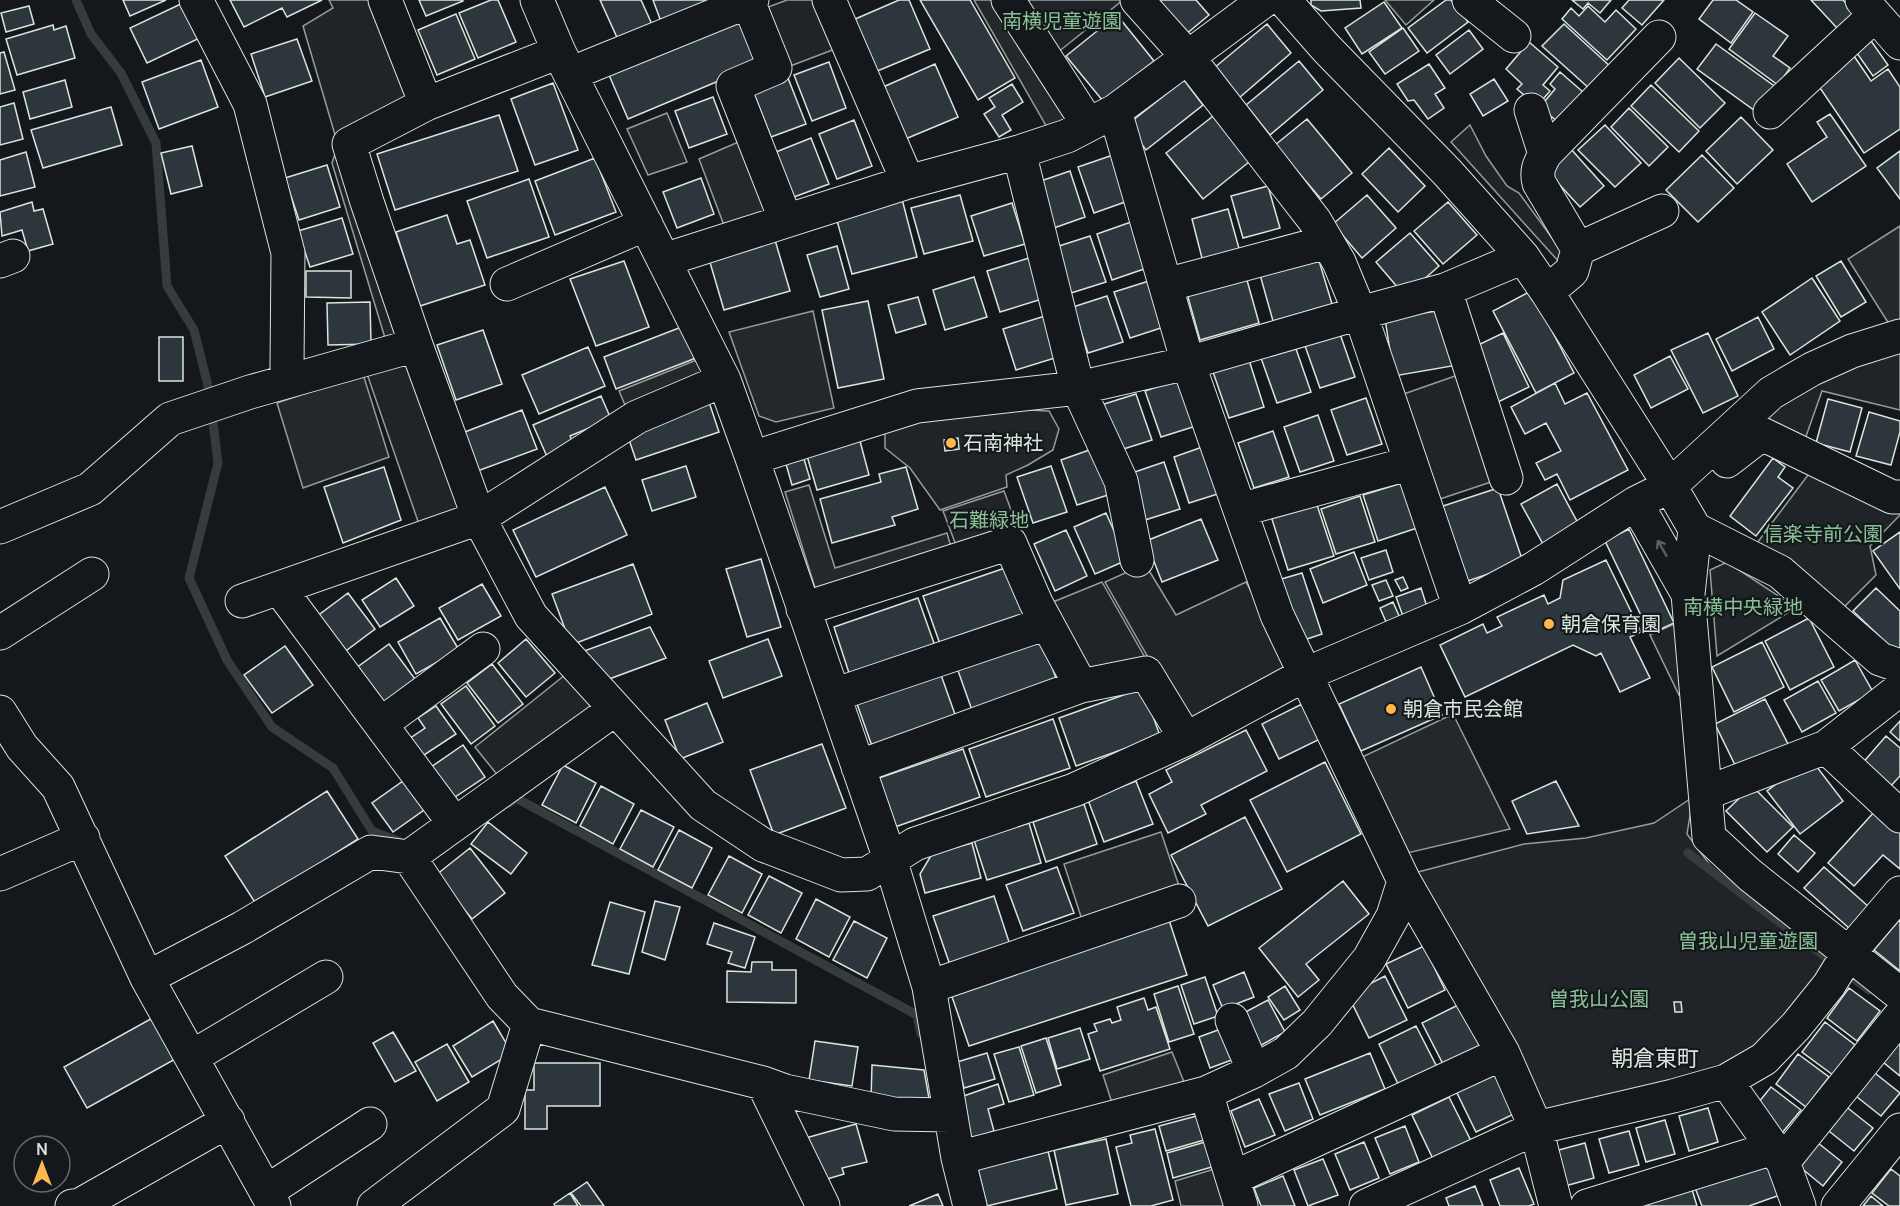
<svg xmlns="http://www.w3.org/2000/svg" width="1900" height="1206" viewBox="0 0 1900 1206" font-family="Manrope,'Noto Sans JP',sans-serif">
<rect width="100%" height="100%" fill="#14181c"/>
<path fill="#202428" stroke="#939e99" stroke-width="1.5" d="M329 0H369L411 103 344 142 402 332 385 338 332 163 338 145 303 26 333 8Z
M787 0H816L835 49 785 68 763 9Z
M1022 0H1123L1057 53Z
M1470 125 1486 156 1507 186 1519 193 1566 257 1560 263 1451 142Z
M1900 346V410L1822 391 1804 442 1755 421 1779 401Z
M414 355 469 513 421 530 366 371Z
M1458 375 1494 481 1434 501 1398 396Z
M1007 409 1049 411 1059 429 1053 450 1028 465 1006 475 1007 487 940 510 910 468 885 448V429L923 417Z
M1811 471 1900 510V515L1870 546 1876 575 1839 612 1754 547Z
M1004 491 1020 534 959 553 943 511Z
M1727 562 1777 595 1794 609 1717 656 1710 570Z
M1145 564 1176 615 1246 582 1294 672 1189 729 1105 582Z
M1102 582 1147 661 1092 673 1053 602Z
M1674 624 1686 693 1679 695 1650 635Z
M570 671 601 706 499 777 475 747Z
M1693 797 1687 834 1712 868 1833 965 1764 1059 1536 1128 1403 876 1524 844 1586 838 1654 823Z"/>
<path fill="#24282b" stroke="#939e99" stroke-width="1.5" d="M974 0H1001L1067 121 1048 129Z
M1385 0H1434L1406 25Z
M667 113 687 162 648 175 627 129Z
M743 140 772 214 725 228 699 159Z
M1900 226V319L1889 324 1848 259Z
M813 311 834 408 776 422 759 416 729 332Z
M699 359 707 379 628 412 619 391Z
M363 374 389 457 303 488 277 403Z
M809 485 835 568 947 533 953 554 818 597 785 492Z
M1453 714 1510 829 1403 854 1360 758Z
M1161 832 1182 895 1084 926 1064 864Z
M1172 1052 1186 1087 1112 1103 1103 1075Z
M1221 1167 1234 1206H1181L1175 1181Z"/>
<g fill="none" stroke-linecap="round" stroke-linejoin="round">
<path stroke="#363b3e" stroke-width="9" d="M76 0 91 34 121 73 156 143 167 286 194 330 209 390 218 463 189 578 227 660 272 727 333 768 372 831 398 841
M509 803 516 798 917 1015 921 1034
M1688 853 1869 990"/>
</g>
<path fill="#2c363c" stroke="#d8e6dc" stroke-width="1.5" d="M123 0H166L130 16Z
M230 0H322L287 17 282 8 244 27Z
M419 0H462L463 1 426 16Z
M491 0H498L516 42 478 58 459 13Z
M600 0H641L655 31 620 44Z
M653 0H726L663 27Z
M899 0H909L930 49 875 72 853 20Z
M920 0H970L1015 78 978 100Z
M1155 0H1196L1209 15 1185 35Z
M1311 0H1360L1361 8 1321 11 1311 5Z
M1446 0H1451L1468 22 1427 53 1408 28Z
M1572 0H1611L1600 13 1588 3 1583 9Z
M1629 0H1664L1642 25 1622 8Z
M1713 0H1736L1753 12 1731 43 1699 19Z
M1811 0H1843L1855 13 1837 28Z
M187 1 204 36 147 63 130 28Z
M1384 2 1402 28 1362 54 1345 28Z
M29 6 34 24 6 32 1 13Z
M1588 6 1605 22 1616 10 1636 29 1607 60 1562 19 1571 8 1579 16Z
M1755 13 1788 36 1773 56 1790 68 1778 85 1729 49Z
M456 14 475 59 437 75 418 30Z
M1117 15 1154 61 1103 101 1066 56Z
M740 19 759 64 628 119 609 75Z
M1267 24 1291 53 1239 98 1214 68Z
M1564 24 1612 68 1591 90 1542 46Z
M53 25 54 30 66 26 75 58 17 75 6 39Z
M1403 28 1419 51 1385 74 1369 52Z
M1469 30 1483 49 1450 74 1436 55Z
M1869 38 1888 65 1873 76 1854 49Z
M297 39 312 81 265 97 251 54Z
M1529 42 1558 67 1543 85 1550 91 1537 106 1517 89 1522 84 1506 69Z
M1716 44 1777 88 1758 113 1697 69Z
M4 52 15 90 0 94V53Z
M1854 56 1871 81 1888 69 1900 87V129L1864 153 1816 82Z
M1679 58 1725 103 1700 128 1655 83Z
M201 60 218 107 159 129 142 82Z
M1299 61 1323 90 1270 135 1246 105Z
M829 62 846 108 812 121 794 75Z
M935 64 958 117 903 140 881 88Z
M1429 64 1445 88 1435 94 1444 108 1428 119 1414 100 1408 101 1397 84Z
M1560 72 1583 92 1558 122 1540 107 1555 89 1550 84Z
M788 78 806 124 771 137 753 91Z
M1494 79 1508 101 1483 116 1470 94Z
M65 80 72 107 30 119 23 92Z
M1184 80 1203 105 1146 150 1127 125Z
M553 83 578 150 535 165 511 99Z
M1012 84 1023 102 1002 115 1011 130 999 137 984 114 995 107 989 98Z
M1651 85 1699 131 1679 152 1631 106Z
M713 97 727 134 689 148 675 111Z
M14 103 23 139 0 145V107Z
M111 107 122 145 43 168 31 130Z
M1629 108 1668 147 1649 166 1611 127Z
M1217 113 1254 158 1203 199 1166 153Z
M1830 114 1866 166 1812 202 1787 164 1827 137 1817 122Z
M499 115 518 171 395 210 377 154Z
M1741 117 1773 150 1737 184 1706 151Z
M1307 119 1352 173 1321 199 1275 145Z
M854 120 872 166 837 179 819 134Z
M1605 125 1641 163 1615 187 1578 150Z
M811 138 829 184 794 197 776 152Z
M192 146 202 186 171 194 161 153Z
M1389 148 1425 186 1398 212 1362 174Z
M1570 148 1604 186 1580 207 1546 170Z
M1900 151V199L1877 168Z
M26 152 35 187 0 196V160Z
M1113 155 1128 201 1094 213 1078 167Z
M1702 155 1734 188 1698 222 1666 190Z
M595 158 616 212 555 235 535 181Z
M327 165 340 207 299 220 285 178Z
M1070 171 1085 217 1051 229 1035 183Z
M701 178 714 214 677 228 663 192Z
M529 179 549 237 487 258 467 201Z
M1268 186 1280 228 1243 238 1231 196Z
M960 195 973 241 924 254 911 208Z
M1367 195 1396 228 1362 258 1333 224Z
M902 199 917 257 852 274 836 217Z
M32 202 34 211 43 209 53 244 28 251 22 230 2 236 0 212Z
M1448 202 1477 235 1443 264 1414 231Z
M1012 203 1025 244 984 256 971 216Z
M1228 209 1240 252 1203 262 1192 219Z
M447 215 457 244 470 240 485 285 420 306 396 232Z
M342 218 353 254 310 267 298 231Z
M1131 222 1147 268 1112 280 1097 234Z
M1410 233 1439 266 1405 296 1376 262Z
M1090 236 1106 282 1071 293 1056 247Z
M775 240 790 291 724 310 709 259Z
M837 246 849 289 820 297 807 255Z
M1317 254 1332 304 1273 321 1259 271Z
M1029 258 1042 299 1000 312 987 271Z
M624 261 649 327 596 346 570 279Z
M1841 261 1866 302 1841 317 1816 276Z
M306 271H351V298L306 297Z
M1245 273 1259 323 1200 340 1186 290Z
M974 277 987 317 945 330 933 290Z
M1812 278 1840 321 1790 355 1762 312Z
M1149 281 1164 327 1130 338 1114 292Z
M1531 291 1574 373 1536 393 1493 311Z
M1107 296 1123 342 1088 353 1073 307Z
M918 297 926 324 896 333 888 305Z
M868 301 884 379 838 388 822 310Z
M370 302 371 344 328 345 327 303Z
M1443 310 1452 366 1394 376 1385 319Z
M1045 316 1058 357 1016 370 1003 329Z
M1758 317 1774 349 1732 371 1716 339Z
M684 326 696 358 616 389 604 357Z
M483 330 502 384 456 400 437 345Z
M1339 331 1355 377 1320 388 1304 343Z
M1503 333 1529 387 1498 402 1472 348Z
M1708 333 1738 396 1703 413 1671 350Z
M159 337H183V381H159Z
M1295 346 1311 392 1277 403 1261 358Z
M588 347 605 386 539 414 522 375Z
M1670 356 1688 389 1651 408 1634 375Z
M1249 360 1264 407 1229 418 1213 372Z
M1180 379 1196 426 1161 437 1145 391Z
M1555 383 1565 404 1587 393 1628 470 1570 500 1557 474 1545 480 1536 463 1561 451 1546 423 1525 434 1511 407Z
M1136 394 1152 440 1117 451 1101 405Z
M601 396 611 419 570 436 576 449 549 461 533 425Z
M1366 398 1382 444 1347 455 1331 410Z
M1828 399 1862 408 1850 452 1816 443Z
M709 402 719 432 636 460 626 431Z
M522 410 537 449 472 473 457 435Z
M1869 412 1900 421V432L1891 465 1856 456Z
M1318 415 1334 461 1300 472 1284 427Z
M1273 431 1289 477 1254 488 1238 443Z
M958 438 959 449 945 451 944 440Z
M860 441 869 475 817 490 807 456Z
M1208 445 1224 492 1189 503 1174 457Z
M1095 448 1111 494 1077 505 1061 460Z
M1773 458 1785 467 1778 477 1793 488 1756 536 1730 516Z
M804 459 810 479 792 485 786 464Z
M1164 462 1180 509 1145 520 1129 474Z
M686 466 696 497 652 511 642 480Z
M1051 466 1067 512 1033 523 1017 477Z
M384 467 401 520 343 543 324 487Z
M906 467 918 509 892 517 895 525 832 543 820 499 881 482 879 474Z
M1402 483 1417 528 1378 541 1363 495Z
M1557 484 1579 525 1543 544 1521 504Z
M605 487 627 535 536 577 513 530Z
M1498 488 1523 562 1462 583 1437 508Z
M1360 496 1375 542 1336 554 1321 509Z
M1316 502 1334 556 1288 570 1271 516Z
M1106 513 1127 560 1095 574 1074 527Z
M1201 519 1218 560 1162 582 1146 541Z
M1629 529 1674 623 1650 634 1605 541Z
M1066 530 1087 576 1055 591 1034 544Z
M1900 532V589L1873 551Z
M1386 550 1393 572 1369 580 1361 558Z
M1354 552 1367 585 1323 603 1310 569Z
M761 559 781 627 747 637 726 569Z
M1606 560 1641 632 1630 637 1650 678 1620 692 1601 653 1596 656 1573 645 1465 697 1440 645 1483 624 1487 633 1502 626 1497 617 1544 595 1548 604 1560 598 1563 580Z
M633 564 652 614 571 645 552 594Z
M1008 567 1025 615 940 644 923 596Z
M1302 573 1322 634 1298 642 1278 580Z
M1403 577 1408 588 1401 591 1395 580Z
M396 578 414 606 380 627 362 600Z
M1386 580 1393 596 1379 601 1372 585Z
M482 584 501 616 458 640 439 608Z
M1421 588 1428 610 1404 619 1396 597Z
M1876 588 1900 611V650L1897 653 1853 611Z
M348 593 375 629 343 653 316 617Z
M918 598 935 646 850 676 834 627Z
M1393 602 1400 618 1387 624 1380 608Z
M440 618 459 650 416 674 398 642Z
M1809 618 1834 667 1790 690 1765 641Z
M650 627 666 658 609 679 584 651Z
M1041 636 1058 684 973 713 956 665Z
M526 639 555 673 526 697 498 663Z
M768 639 782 676 723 698 709 661Z
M1762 642 1784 687 1734 712 1712 667Z
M389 644 415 679 379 706 352 671Z
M285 646 313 685 272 713 244 675Z
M1855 660 1873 692 1839 711 1821 680Z
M492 664 523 704 498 723 467 683Z
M1421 667 1442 715 1361 751 1339 704Z
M940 672 957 720 873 749 856 701Z
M1818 681 1836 713 1802 732 1784 700Z
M466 686 495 726 471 744 441 704Z
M1143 688 1160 736 1076 766 1059 718Z
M1765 699 1788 744 1737 769 1715 724Z
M707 703 723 742 680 759 665 720Z
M1302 704 1320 739 1279 759 1262 724Z
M436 706 456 734 418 759 406 741 425 728 418 718Z
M1053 719 1070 768 986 797 969 749Z
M1900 721V741L1890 732Z
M1246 730 1267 771 1201 805 1206 814 1168 833 1149 794 1172 782 1166 770Z
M1886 736 1900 748V776L1888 789 1860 766Z
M822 744 846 808 774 835 750 770Z
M463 745 485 777 452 799 431 767Z
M963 749 980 797 895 827 879 778Z
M1810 758 1843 801 1800 834 1767 791Z
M1325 762 1361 834 1287 872 1250 800Z
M563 765 596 783 576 823 542 805Z
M403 781 424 810 393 832 372 803Z
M1136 781 1153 824 1104 842 1088 800Z
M1556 781 1579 826 1527 834 1512 801Z
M601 786 634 804 613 844 580 826Z
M1752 786 1793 827 1767 852 1726 811Z
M327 791 358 839 256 904 225 856Z
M1084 804 1097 844 1046 862 1033 822Z
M641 810 674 827 653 867 620 849Z
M1875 811 1900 833V869L1883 855 1854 886 1828 863Z
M1245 817 1282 889 1208 926 1171 855Z
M488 822 527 853 511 874 471 844Z
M1029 823 1041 863 987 880 974 840Z
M679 830 712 848 692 888 658 870Z
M1794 835 1815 853 1798 872 1778 854Z
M972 843 981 878 925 893 920 874 932 854Z
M470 848 505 893 472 919 436 875Z
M729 856 762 874 742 913 708 895Z
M1057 867 1074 913 1023 931 1006 885Z
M1824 867 1869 907 1850 929 1804 888Z
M769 876 802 893 781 933 748 915Z
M1343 881 1369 914 1306 964 1319 980 1298 997 1259 948Z
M994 896 1010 945 950 965 933 916Z
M816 899 850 917 829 957 796 939Z
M655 901 680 907 665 960 642 952Z
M610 902 645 912 629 974 592 965Z
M1900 919V971L1874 950Z
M1169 920 1187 975 969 1046 950 991Z
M854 921 887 938 867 978 833 960Z
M714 923 755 937 745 968 728 963 732 952 707 944Z
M1424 946 1445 990 1408 1008 1386 964Z
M752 962H772V970H796V1003L727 1002V971L751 972Z
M1244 972 1254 997 1223 1009 1213 985Z
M1385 976 1407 1020 1369 1038 1348 995Z
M1205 977 1218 1016 1194 1024 1181 985Z
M1178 986 1194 1034 1169 1042 1154 994Z
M1285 986 1300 1010 1284 1020 1268 997Z
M1849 988 1880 1011 1857 1041 1827 1018Z
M1144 998 1148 1010 1156 1007 1170 1049 1100 1071 1088 1034 1097 1031 1094 1024 1110 1019 1112 1023 1121 1020 1117 1007Z
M1268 1000 1285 1032 1254 1049 1236 1017Z
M1674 1002H1681L1682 1012H1675Z
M1460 1004 1481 1048 1444 1066 1422 1023Z
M156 1016 179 1057 87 1108 64 1067Z
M493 1021 512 1053 472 1077 453 1046Z
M1825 1022 1855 1045 1833 1075 1802 1052Z
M1416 1026 1438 1069 1400 1088 1379 1044Z
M1226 1027 1237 1058 1210 1068 1199 1037Z
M1080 1028 1090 1059 1057 1069 1048 1038Z
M393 1032 416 1071 395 1082 373 1043Z
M1900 1037V1076L1878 1058Z
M1046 1038 1061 1085 1036 1093 1021 1046Z
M815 1041 858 1047 852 1086 809 1080Z
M447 1044 469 1082 437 1101 415 1062Z
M1019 1047 1034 1095 1009 1102 994 1054Z
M987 1053 995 1079 964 1088 957 1062Z
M1370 1053 1385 1089 1320 1115 1305 1079Z
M1798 1054 1829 1077 1806 1107 1776 1084Z
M534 1063H600V1106H547V1129H525V1090H534Z
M872 1065 924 1070 930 1104 871 1100Z
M1871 1070 1900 1093 1881 1116 1852 1093Z
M1493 1071 1514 1114 1476 1132 1455 1089Z
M1299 1083 1313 1119 1285 1131 1269 1094Z
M998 1084 1004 1104 988 1109 994 1131 968 1140 955 1099Z
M1771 1087 1801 1110 1782 1133 1754 1108Z
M1449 1097 1471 1141 1433 1159 1412 1115Z
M1259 1099 1275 1135 1245 1147 1231 1111Z
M1844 1105 1873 1128 1854 1151 1825 1128Z
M1708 1108 1718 1142 1689 1151 1679 1116Z
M1204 1114 1211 1138 1166 1151 1159 1126Z
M1665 1120 1675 1154 1646 1162 1636 1128Z
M856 1124 867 1162 842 1168 844 1174 814 1183 802 1139Z
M1405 1126 1419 1162 1390 1174 1375 1138Z
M1155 1129 1173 1200 1151 1206H1131L1116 1147 1132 1143 1130 1135Z
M1629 1131 1639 1165 1609 1173 1599 1139Z
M1106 1139 1118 1194 1066 1205 1054 1150Z
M1813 1139 1842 1162 1823 1186 1794 1162Z
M1212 1140 1219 1165 1173 1178 1167 1153Z
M1364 1142 1379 1178 1350 1190 1335 1154Z
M1585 1143 1594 1178 1565 1186 1555 1151Z
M1048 1151 1057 1189 987 1206 978 1169Z
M1323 1159 1338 1195 1308 1206 1294 1170Z
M1768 1160 1780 1195 1749 1206H1702L1694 1185Z
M1519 1168 1534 1204 1529 1206H1500L1490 1180Z
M1891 1169 1900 1176V1206H1889L1872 1193Z
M1283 1176 1295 1206H1261L1254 1188Z
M587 1182 604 1206H581L571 1193Z
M1475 1186 1483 1206H1449L1446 1198Z
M1691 1186 1697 1206H1631Z
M570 1193 578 1206H555L554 1204Z
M938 1194 943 1206H909Z
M1871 1196 1883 1206H1863Z"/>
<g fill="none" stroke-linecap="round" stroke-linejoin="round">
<defs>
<path id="minor" d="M196 0 250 104 288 253 287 368 290 380
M385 0 426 104
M537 0 559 52 724 380 752 458 890 859 929 987 958 1158 970 1206
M829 0 908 182
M1008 0 1088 124
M1137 0 1187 56 1315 221 1339 262 1360 313 1460 608
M1284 0 1326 48 1447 172 1523 257 1547 292 1670 486 1695 529 1780 572 1880 659 1900 666
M1469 0 1514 36
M1862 0 1900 43
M748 1 775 68 733 86 786 221
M559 52 426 104 349 144 367 202 416 345 479 518 531 616 703 805 763 845 841 875 867 874 915 844 1074 790 1186 739 1306 674 1460 608 1533 569 1636 503 1670 486 1771 393 1812 369 1852 351 1900 336
M570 74 752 0
M1531 110 1545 154
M1115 111 1188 363 1277 615 1404 881 1503 1053 1536 1128 1556 1206
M1770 112 1875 15
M1019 152 1078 388 1121 481 1137 560
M1578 249 1539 183C1536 171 1539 165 1545 154L1659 37
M664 260 908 182 1019 152 1067 136 1115 111 1265 0
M0 261 13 256
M507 284 646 224
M1166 285 1327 242
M1445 290 1506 478
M1547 292 1572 271 1578 249 1662 211
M752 458 917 406 1078 388 1188 363 1360 313 1445 290 1523 257
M1727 461 1762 434 1892 497H1900
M1636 503 1688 594
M1240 510 1411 463
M0 527 90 489 170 419 250 392 416 345
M1695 529 1688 594 1709 837 1750 875 1900 994
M279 588 454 823
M242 601 479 518 637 417 724 380
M803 609 1010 543 1036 603 1081 686 1146 673 1186 739
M0 633 92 574
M834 695 1047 623
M0 712 22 747 58 787 147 978 274 1206
M381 724 483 649
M1826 747 1900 816
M858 767 1081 686
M1706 793 1826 747 1900 689
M409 857 502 996 529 1024 763 1083 785 1091 894 1114 950 1115
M0 874 83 838
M147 978 242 928 371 852 409 857 615 709
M929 987 1179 901
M1232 1020 1254 1071
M192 1057 326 977
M1726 1081 1783 1162 1799 1206
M763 1083 823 1206
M1206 1093 1241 1206
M958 1158 1206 1093 1254 1071 1286 1053 1317 1023 1369 959 1393 916 1404 881
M1783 1162 1900 1016
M1233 1178 1503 1053
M266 1192 370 1124
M72 1206 80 1205 228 1121
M374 1206 503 1109 529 1024
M1366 1206 1536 1128 1673 1096 1726 1081 1764 1059 1796 1026 1829 985 1848 954 1900 893
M1587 1206 1773 1148
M1838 1206 1900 1130"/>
</defs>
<use href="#minor" stroke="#d8e6dc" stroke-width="35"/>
<use href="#minor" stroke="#14181c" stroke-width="33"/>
</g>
<defs><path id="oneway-shaft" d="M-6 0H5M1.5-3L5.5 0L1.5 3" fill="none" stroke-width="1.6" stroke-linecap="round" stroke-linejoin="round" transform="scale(1.5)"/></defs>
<use stroke="#59605f" href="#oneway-shaft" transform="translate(1662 548) rotate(-120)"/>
<g fill="#ffb74d" stroke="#14181c" stroke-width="2">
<circle cx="951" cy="443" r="6"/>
<circle cx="1549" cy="624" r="6"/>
<circle cx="1391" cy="709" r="6"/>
</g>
<g text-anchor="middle" stroke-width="4.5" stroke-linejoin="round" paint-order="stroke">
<g font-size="20" fill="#8ac095" stroke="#14181c">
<text x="1062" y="28">南横児童遊園</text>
<text x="989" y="527">石難緑地</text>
<text x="1823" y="541">信楽寺前公園</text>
<text x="1743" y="614">南横中央緑地</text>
<text x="1748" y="948">曽我山児童遊園</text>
<text x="1599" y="1006">曽我山公園</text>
</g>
<g font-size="20" fill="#d8e6dc" stroke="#14181c" text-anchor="start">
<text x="963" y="450">石南神社</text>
<text x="1561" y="631">朝倉保育園</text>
<text x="1403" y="716">朝倉市民会館</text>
</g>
<g font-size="22" fill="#d8e6dc" stroke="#14181c">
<text x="1655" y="1066">朝倉東町</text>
</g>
</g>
<g transform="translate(42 1164)"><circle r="28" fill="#14181c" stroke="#626a69" stroke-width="1.5"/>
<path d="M0-4.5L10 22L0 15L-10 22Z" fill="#ffb74d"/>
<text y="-9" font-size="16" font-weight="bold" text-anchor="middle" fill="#d8e6dc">N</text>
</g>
</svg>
